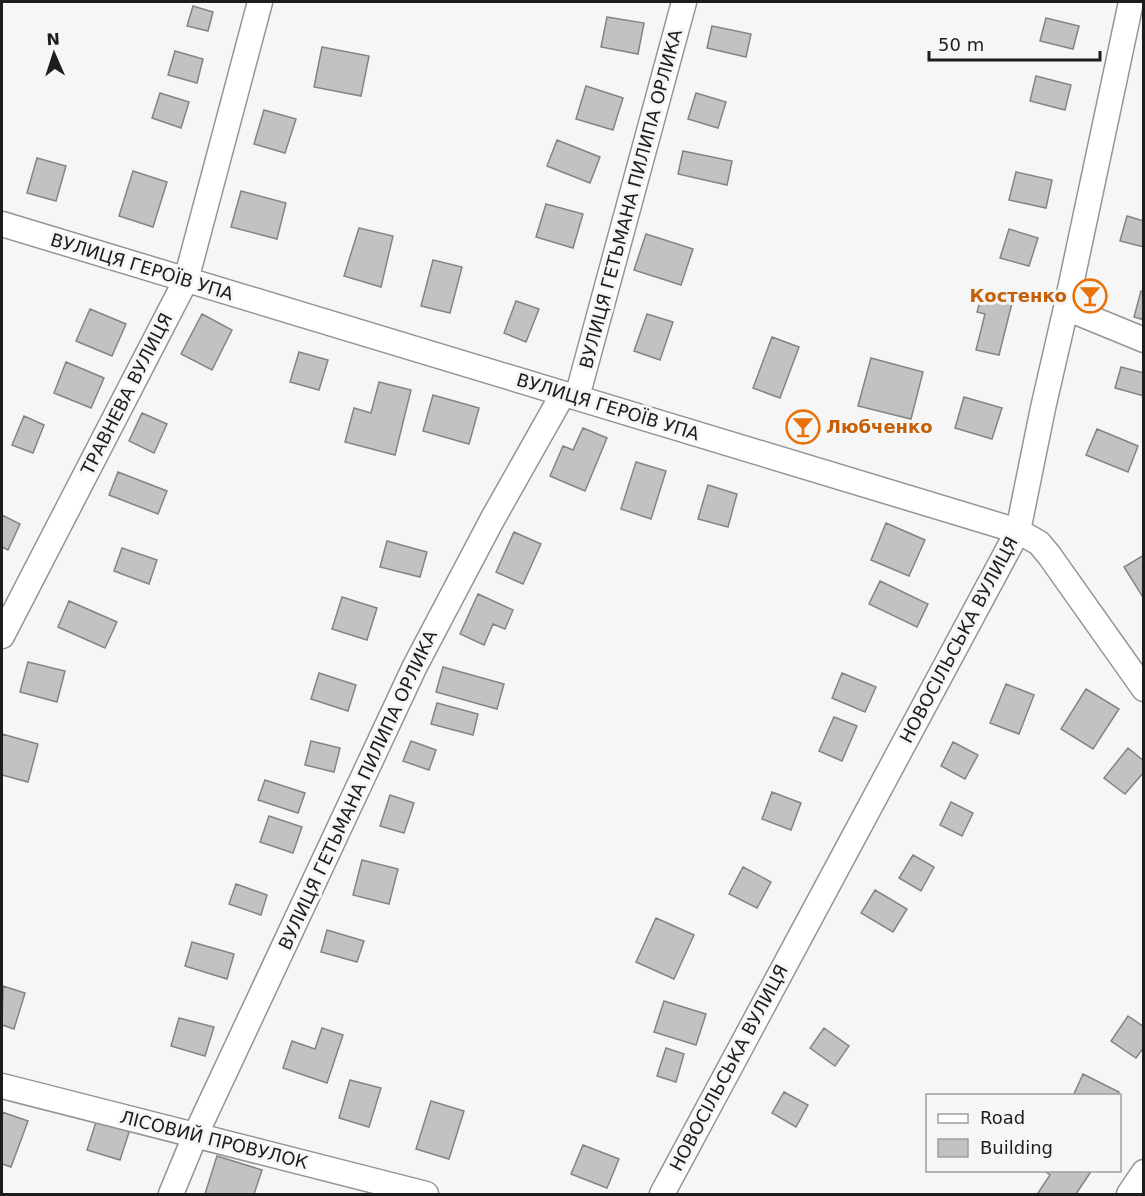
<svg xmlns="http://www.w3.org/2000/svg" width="1145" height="1196" viewBox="0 0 1145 1196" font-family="'DejaVu Sans',sans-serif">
<rect width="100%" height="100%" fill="#f6f6f7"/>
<path fill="#c3c2c2" stroke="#858483" stroke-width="1.5" d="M193 6 213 12 208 31 187 26Z
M607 17 644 23 638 54 601 47Z
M1046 18 1079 26 1073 49 1040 41Z
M712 26 751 34 746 57 707 48Z
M322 47 369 56 361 96 314 87Z
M175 51 203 59 197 83 168 75Z
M1036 76 1071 85 1065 110 1030 101Z
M586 86 623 98 613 130 576 119Z
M160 93 189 102 181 128 152 118Z
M696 93 726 102 718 128 688 119Z
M264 110 296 119 285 153 254 144Z
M557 140 600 157 590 183 547 166Z
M683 151 732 161 727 185 678 174Z
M37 158 66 166 56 201 27 193Z
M133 171 167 182 153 227 119 216Z
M1016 172 1052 180 1046 208 1009 200Z
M241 191 286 203 277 239 231 227Z
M546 204 583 214 573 248 536 237Z
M1127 216 1144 221V247L1120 241Z
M359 228 393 236 381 287 344 276Z
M1009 229 1038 238 1029 266 1000 258Z
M646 234 693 249 681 285 634 270Z
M433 260 462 267 450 313 421 306Z
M1141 291 1144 292V320L1134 317Z
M982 295 1012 303 999 355 976 350 985 314 977 312Z
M516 301 539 309 526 342 504 333Z
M90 309 126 324 112 356 76 341Z
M202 314 232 330 212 370 181 354Z
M647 314 673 322 660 360 634 351Z
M772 337 799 347 780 398 753 388Z
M299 352 328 360 319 390 290 382Z
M871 358 923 372 911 419 858 406Z
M66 362 104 378 91 408 54 393Z
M1121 367 1144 373V396L1115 388Z
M379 382 411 390 395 455 345 442 354 408 371 413Z
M433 395 479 408 469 444 423 431Z
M964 397 1002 408 992 439 955 428Z
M142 413 167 424 154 453 129 441Z
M24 416 44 425 33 453 12 445Z
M583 428 607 438 585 491 550 476 563 446 573 450Z
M1097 429 1138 446 1128 472 1086 455Z
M636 462 666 471 651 519 621 509Z
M118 472 167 491 158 514 109 495Z
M708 485 737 494 728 527 698 519Z
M2 515 20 524 8 550 2 547Z
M886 523 925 540 909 576 871 560Z
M514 532 541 544 523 584 496 572Z
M387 541 427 552 420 577 380 567Z
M122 548 157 560 149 584 114 571Z
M1144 555V599L1124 567Z
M880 581 928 604 917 627 869 604Z
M478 594 513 610 505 629 493 624 484 645 460 634Z
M342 597 377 608 367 640 332 629Z
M69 601 117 622 105 648 58 627Z
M28 662 65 671 57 702 20 692Z
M443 667 504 684 497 709 436 692Z
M319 673 356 685 348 711 311 699Z
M842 673 876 687 865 712 832 698Z
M1006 684 1034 695 1019 734 990 723Z
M1086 689 1119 709 1093 749 1061 729Z
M437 703 478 714 473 735 431 724Z
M834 717 857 726 842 761 819 751Z
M2 734 38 744 28 782 2 775Z
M311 741 340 748 334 772 305 765Z
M411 741 436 750 429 770 403 761Z
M953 742 978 755 965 779 941 766Z
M1128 748 1144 761V772L1125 794 1104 778Z
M265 780 305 793 298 813 258 800Z
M772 792 801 803 791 830 762 819Z
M390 795 414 803 404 833 380 826Z
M951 802 973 813 962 836 940 825Z
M269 816 302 827 293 853 260 842Z
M913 855 934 867 921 891 899 878Z
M362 860 398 869 389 904 353 895Z
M743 867 771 882 757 908 729 894Z
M236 884 267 895 261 915 229 904Z
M875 890 907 909 893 932 861 913Z
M656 918 694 935 674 979 636 962Z
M327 930 364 941 357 962 321 952Z
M192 942 234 954 227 979 185 966Z
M3 986 25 993 14 1029 2 1025Z
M664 1001 706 1014 696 1045 654 1032Z
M1128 1016 1144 1027V1047L1136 1058 1111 1041Z
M179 1018 214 1027 205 1056 171 1046Z
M322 1028 343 1035 327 1083 283 1068 292 1041 315 1049Z
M824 1028 849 1046 835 1066 810 1048Z
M666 1048 684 1054 676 1082 657 1076Z
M1083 1074 1119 1092 1117 1096H1073Z
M350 1080 381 1088 369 1127 339 1118Z
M784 1092 808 1105 796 1127 772 1113Z
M431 1101 464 1111 449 1159 416 1149Z
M2 1112 28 1121 11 1167 2 1164Z
M98 1116 131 1126 120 1160 87 1150Z
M583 1145 619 1159 607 1188 571 1174Z
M217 1156 262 1170 254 1194H205Z
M1043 1170H1087L1090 1173 1076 1194H1040L1038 1193 1050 1175Z"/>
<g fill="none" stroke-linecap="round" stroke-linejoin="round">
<defs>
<path id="minor" d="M2 224 1018 531 1039 543 1049 555 1144 689
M1066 308 1144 340
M577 397 684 2
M2 636 186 280 260 2
M2 1086 426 1194
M171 1194 195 1136 415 666 492 520 563 394
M662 1194 1018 531 1043 408 1066 308 1131 2
M1129 1194 1144 1172"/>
</defs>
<use href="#minor" stroke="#959596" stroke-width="27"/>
<use href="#minor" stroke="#fff" stroke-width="24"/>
</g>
<defs>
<symbol id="bar-ring" viewBox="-11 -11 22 22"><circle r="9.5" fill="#f6f6f7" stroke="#e8710a" stroke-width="1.5"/><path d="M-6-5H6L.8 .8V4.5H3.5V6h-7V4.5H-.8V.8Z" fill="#e8710a"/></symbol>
</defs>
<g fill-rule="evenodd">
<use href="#bar-ring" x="1071" y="277" width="38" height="38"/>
<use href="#bar-ring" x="784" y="408" width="38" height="38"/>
</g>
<g text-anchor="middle" stroke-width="6" stroke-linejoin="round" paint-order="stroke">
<g font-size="18" fill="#1d1d1d" stroke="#f6f6f7">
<text transform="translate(631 199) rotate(-75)" y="6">ВУЛИЦЯ ГЕТЬМАНА ПИЛИПА ОРЛИКА</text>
<text transform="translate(142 267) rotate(17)" y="6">ВУЛИЦЯ ГЕРОЇВ УПА</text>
<text transform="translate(127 394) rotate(-63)" y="6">ТРАВНЕВА ВУЛИЦЯ</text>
<text transform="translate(608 407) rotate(17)" y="6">ВУЛИЦЯ ГЕРОЇВ УПА</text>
<text transform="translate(959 640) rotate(-62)" y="6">НОВОСІЛЬСЬКА ВУЛИЦЯ</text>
<text transform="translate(358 790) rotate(-65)" y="6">ВУЛИЦЯ ГЕТЬМАНА ПИЛИПА ОРЛИКА</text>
<text transform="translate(729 1068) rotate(-62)" y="6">НОВОСІЛЬСЬКА ВУЛИЦЯ</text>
<text transform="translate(214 1140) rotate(14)" y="6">ЛІСОВИЙ ПРОВУЛОК</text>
</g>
<g font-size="18" font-weight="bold" fill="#c56008" stroke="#f6f6f7" text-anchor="end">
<text x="1067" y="302">Костенко</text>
<text x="826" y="433" text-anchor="start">Любченко</text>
</g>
</g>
<rect width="1145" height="1196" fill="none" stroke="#1d1d1d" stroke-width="6"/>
<rect x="926" y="1094" width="195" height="78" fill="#f6f6f7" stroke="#9f9fa0" stroke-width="1.5"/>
<rect x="938" y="1114" width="30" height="9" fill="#ffffff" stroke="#9f9fa0" stroke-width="1.5"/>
<text x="980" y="1124" font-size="18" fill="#1d1d1d">Road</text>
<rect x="938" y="1139" width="30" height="18" fill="#c3c2c2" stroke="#9f9fa0" stroke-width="1.5"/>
<text x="980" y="1154" font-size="18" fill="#1d1d1d">Building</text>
<g transform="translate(54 54) rotate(357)" stroke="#f6f6f7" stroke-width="4.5" paint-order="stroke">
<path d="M0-4.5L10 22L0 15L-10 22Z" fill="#1d1d1d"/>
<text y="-9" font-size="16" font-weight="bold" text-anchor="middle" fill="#1d1d1d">N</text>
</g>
<path d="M929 51v9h171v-9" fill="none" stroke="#1d1d1d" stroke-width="3"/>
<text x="938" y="51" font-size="18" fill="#1d1d1d" stroke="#f6f6f7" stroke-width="4.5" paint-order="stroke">50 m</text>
</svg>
